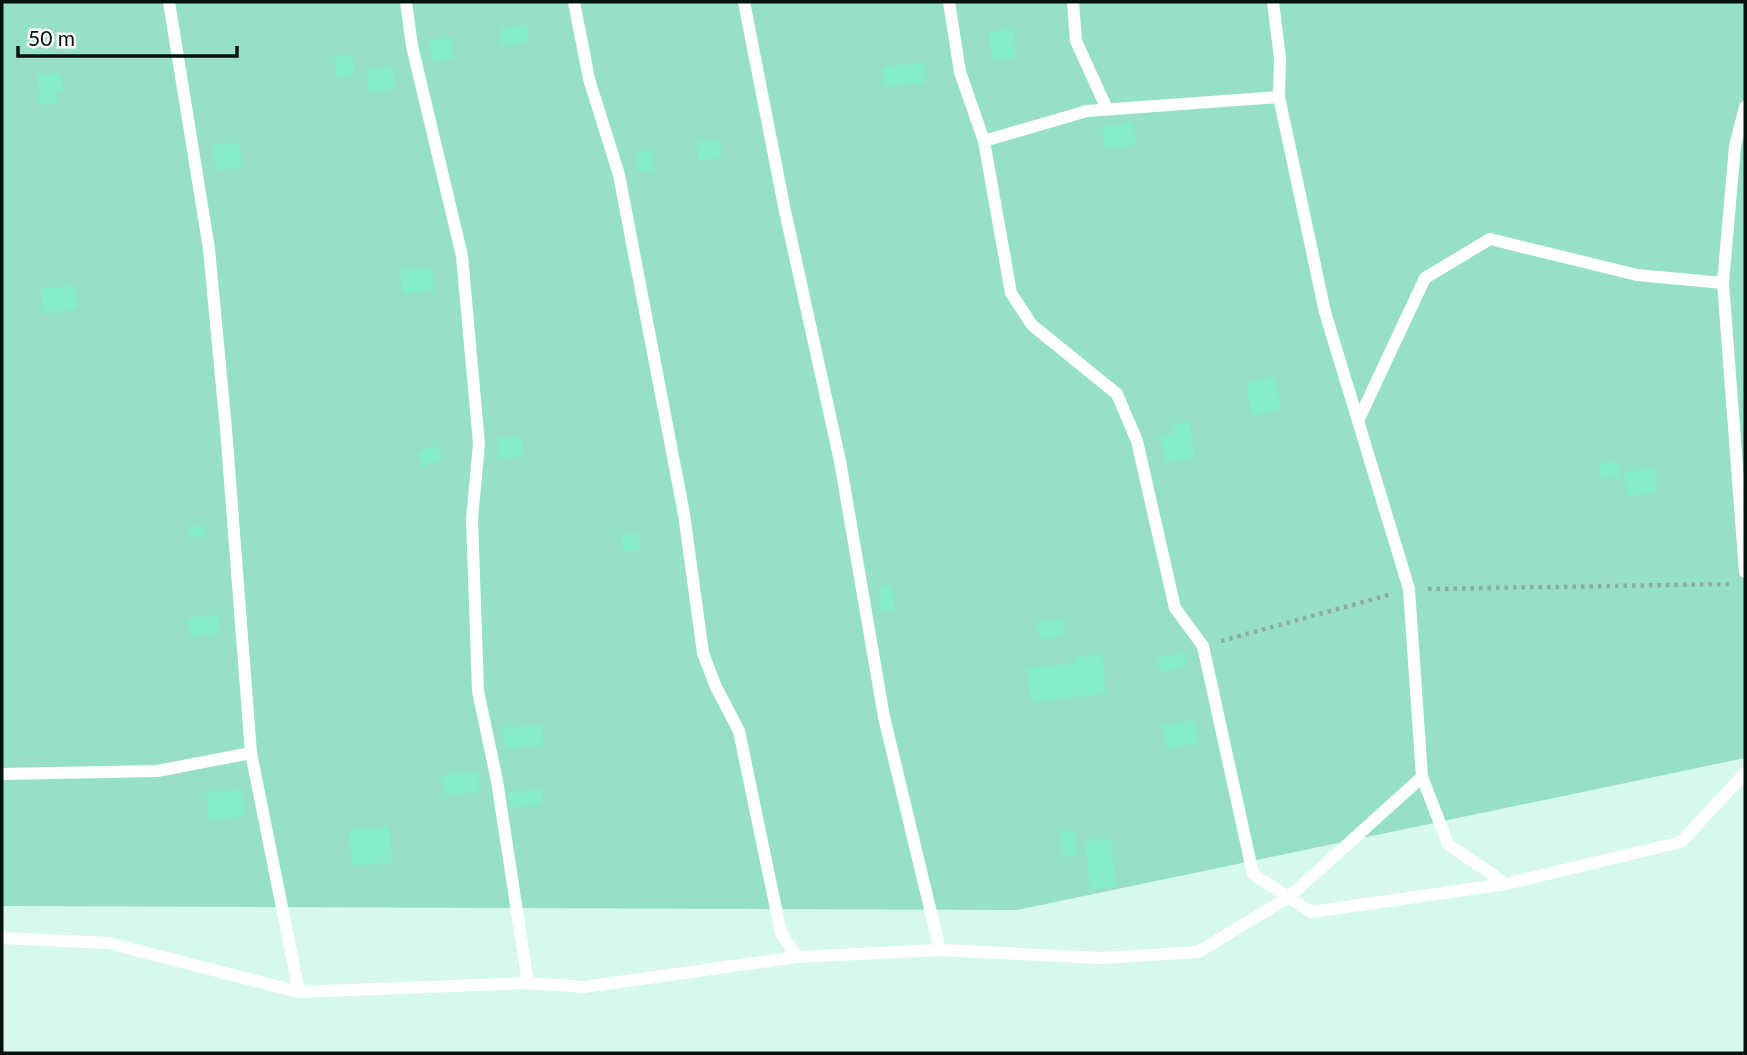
<svg xmlns="http://www.w3.org/2000/svg" width="1747" height="1055" viewBox="0 0 1747 1055" font-family="Lato,sans-serif">
<rect width="100%" height="100%" fill="#d6f9ec"/>
<path fill="#95e0c6" d="M2 2H1745V758L1017 910 2 906Z"/>
<path fill="#85edca" d="M527 25 529 43 502 46 500 28Z
M1013 29 1016 58 992 61 989 32Z
M451 38 454 60 432 62 429 40Z
M352 55 355 76 336 78 334 57Z
M924 62 926 83 884 87 882 67Z
M393 66 395 89 369 93 367 69Z
M61 73 63 91 57 92 58 102 40 105 37 75Z
M1132 123 1136 145 1105 149 1102 127Z
M720 140 722 157 698 160 697 142Z
M239 143 242 167 216 170 213 145Z
M651 151 654 171 638 173 636 152Z
M432 267 434 291 403 294 400 270Z
M75 285 78 309 43 313 41 289Z
M1275 377 1281 410 1252 416 1246 382Z
M1189 421 1195 457 1166 463 1160 435 1174 433 1172 424Z
M521 436 524 456 499 459 497 438Z
M437 445 443 460 422 467 417 452Z
M1619 462 1620 477 1600 478V463Z
M1655 468 1658 493 1627 496 1624 472Z
M204 525 205 537 189 538 188 527Z
M638 533 640 550 623 552 621 535Z
M892 585 895 611 881 612 878 587Z
M218 615 220 634 190 637 187 618Z
M1064 620 1065 636 1039 639 1038 622Z
M1184 653 1187 667 1160 673 1157 658Z
M1102 654 1106 694 1031 702 1027 668 1075 663 1074 657Z
M1194 720 1199 743 1167 750 1162 726Z
M541 724 543 745 506 749 503 728Z
M477 772 479 792 444 796 442 775Z
M242 789 245 816 209 821 206 793Z
M541 789 543 804 510 808 508 793Z
M389 826 392 862 353 866 349 831Z
M1074 831 1077 855 1063 857 1060 832Z
M1111 838 1116 886 1090 889 1085 841Z"/>
<g fill="none" stroke-linecap="round" stroke-linejoin="round">
<path stroke="#8faaa0" stroke-width="4.5" stroke-dasharray="3.5 5" stroke-linecap="butt" d="M1428 589 1730 584
M1221 641 1392 594"/>
<path stroke="#fff" stroke-width="12" d="M406 2 412 46 462 256 479 444 472 519 478 691 497 781 528 983
M574 2 589 79 619 175 684 514 703 653 716 687 739 731 781 933 797 957
M744 2 785 211 840 461 884 717 940 950
M949 2 960 72 984 141 1011 293 1032 325 1117 394 1137 441 1175 608 1203 646 1253 874 1311 912 1506 884 1681 842 1745 773
M1073 2 1076 41 1107 109
M1273 2 1280 58 1279 97
M1745 107 1735 146 1723 283 1745 572
M984 141 1087 111 1279 97 1325 312 1409 589 1422 777
M1358 421 1425 278 1490 239 1637 275 1723 283
M2 774 157 771 251 753
M2 938 108 943 299 992 251 753 226 429 209 249 169 2
M299 992 528 983 584 987 797 957 940 950 1101 958 1198 952 1289 897 1422 777 1448 844 1506 884"/>
</g>
<rect width="1747" height="1055" fill="none" stroke="#06120e" stroke-width="7"/>
<path d="M18 46v10h219v-10" fill="none" stroke="#06120e" stroke-width="3.5"/>
<text x="28" y="46" font-size="21" fill="#06120e" stroke="#fdfdfd" stroke-width="5" paint-order="stroke">50 m</text>
</svg>
